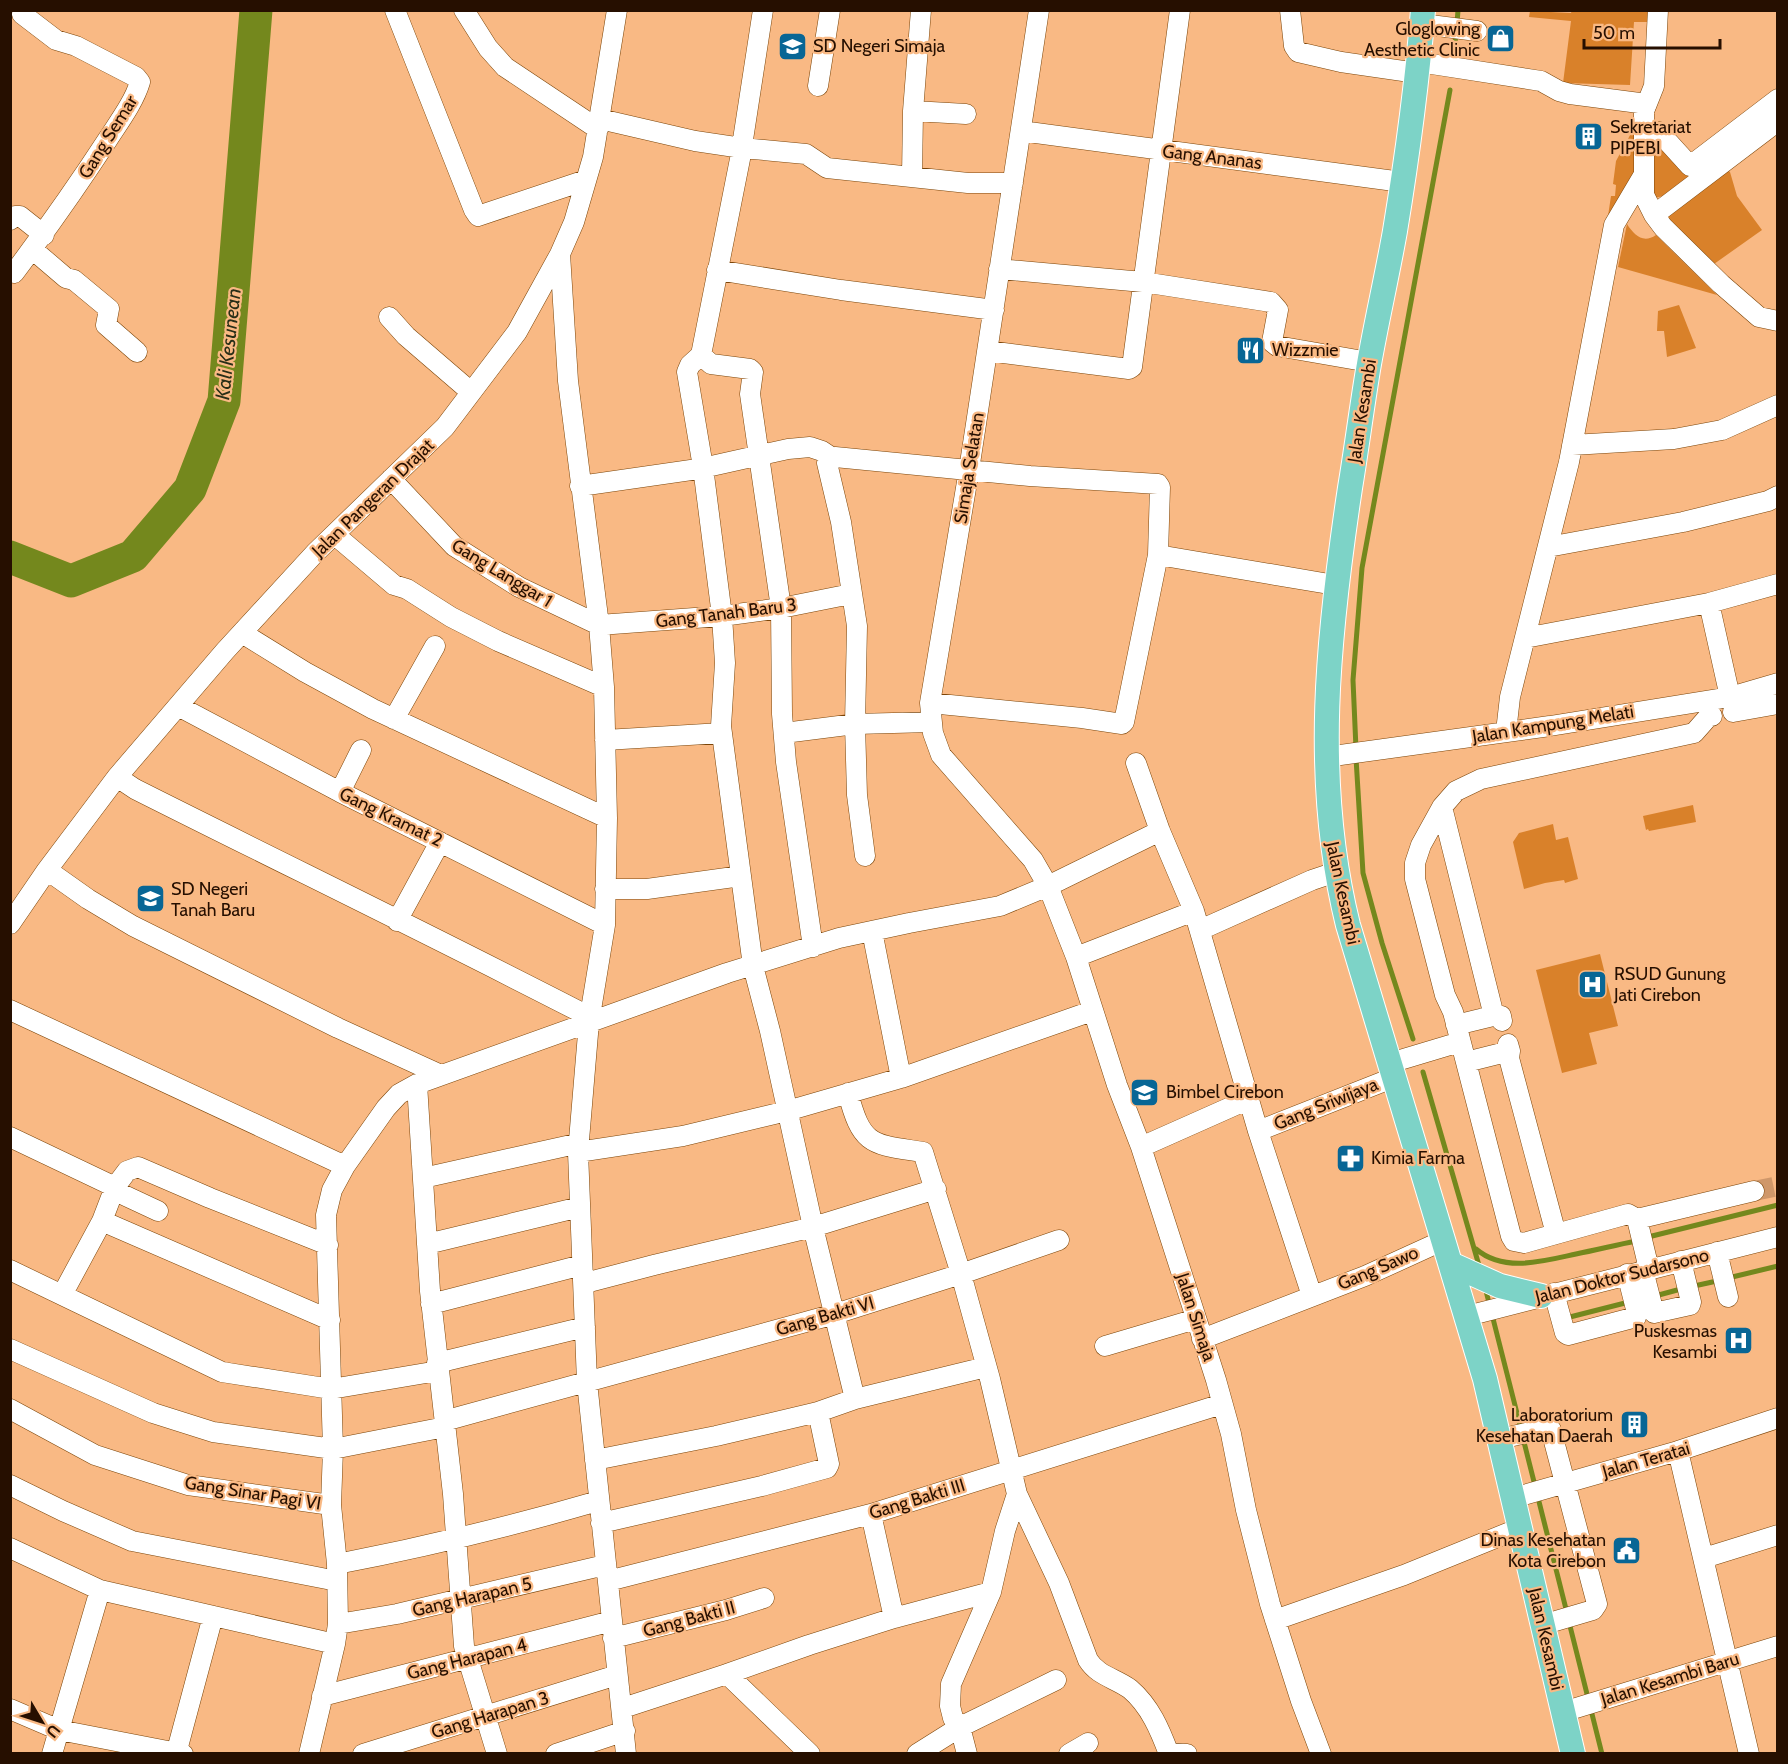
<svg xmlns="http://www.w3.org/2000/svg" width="1788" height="1764" viewBox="0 0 1788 1764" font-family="Cabin,sans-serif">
<rect width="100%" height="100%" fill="#f9b984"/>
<path fill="#d9812a" d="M1572 10 1651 12V22H1634L1630 85 1563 83 1571 21 1529 17 1530 11 1571 13Z
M1777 109 1663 196 1655 198 1652 195V135L1682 165Z
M1635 126 1636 171 1610 216H1608L1611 196H1615L1616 185 1613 184 1616 161Z
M1726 169 1730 172 1737 196 1762 230 1714 264 1667 220V215Z
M1627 224C1634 235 1643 244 1656 235L1717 295 1618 267Z
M1679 305 1696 348 1667 357 1664 331H1657L1658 311Z
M1693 805 1696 822 1649 831 1648 829 1646 830 1643 816Z
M1553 824 1556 840 1568 837 1578 879 1565 883 1564 880 1545 883 1524 889 1513 842 1519 833Z
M1600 954 1618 1026 1589 1033 1597 1064 1562 1073 1536 970Z"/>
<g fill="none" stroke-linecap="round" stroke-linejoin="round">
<path stroke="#74881d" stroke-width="5" d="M1457 24 1458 10
M1454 52 1456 33
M1356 749 1353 680 1362 568 1450 90
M1356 758 1363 873 1382 943 1413 1039
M1423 1072 1480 1269
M1648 1237 1778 1205
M1476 1249C1504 1273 1544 1261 1576 1254 1596 1250 1616 1245 1636 1241
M1728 1278 1778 1266
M1694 1286 1717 1281
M1485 1287 1521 1429
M1655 1296 1681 1289
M1566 1318 1629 1302
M1523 1438 1567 1613
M1569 1622 1602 1754"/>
<path stroke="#74881d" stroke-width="33" d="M10 557 71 581 133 556 190 489 224 401 256 10"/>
<path stroke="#cf976a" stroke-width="20" stroke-dasharray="20 10" stroke-linecap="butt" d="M1754 1191 1778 1186"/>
<defs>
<path id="minor" d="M395 10 474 210 478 216 586 180
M464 10 488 48 505 67 598 129
M763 10 740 159 701 355 711 364 750 369 753 372 750 394 781 608 782 714 786 762 813 947
M1039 10 969 470 930 703 933 733 941 755 1033 860 1048 886 1076 957 1117 1085 1141 1147 1216 1380 1231 1434 1246 1510 1270 1604 1301 1701 1321 1754
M1290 10 1294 46 1298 52 1341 62 1417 73
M1658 10 1654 86 1644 111V195L1654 215 1663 227 1721 284 1759 317 1778 321
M1422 24 1477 31
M1419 62 1541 81 1559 91 1570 94 1647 104
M818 86 830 10
M913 111 966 114
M600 119 695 141 742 148 806 154 827 168 968 183H1013
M1021 131 1402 182
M1644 132H1659L1690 166 1778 99
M912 177 913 111 921 10
M1654 215 1778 121
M10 220 15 216H20L44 235
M32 249 66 278 74 280 109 309 106 325 137 352
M560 254 568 381 599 625 604 687 607 818 605 925 589 1022 578 1152 587 1382 626 1754
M999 269 1143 282 1271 302 1278 310 1272 342 1277 346 1369 362
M717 270 841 290 994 310
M14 273C47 229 78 185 108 139 119 122 134 102 140 82L136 77 76 46 56 40 22 14
M389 317 406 336 471 392
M988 351 1129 369 1132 367 1180 10
M1572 445 1674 439 1722 430 1778 405
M391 479 454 546 519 587 599 625 722 616 781 608 851 594
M580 486 698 469 788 449 810 447 822 451 831 457
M335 535 394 585 407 589 451 617 498 641 604 687
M1548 547 1683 522 1768 501 1778 496
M1158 555 1335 585
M1709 603 1730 697
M242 633 305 672 373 709 607 818
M1525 638 1709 603 1778 584
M178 706 340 792 605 925
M1733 712 1778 704
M394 719 435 646
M1506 732 1510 697 1569 462 1614 225 1643 176
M784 733 855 724 931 722
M605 740 722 733
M1326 757 1550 726 1730 697 1778 683
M1136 763 1160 831 1194 911 1258 1131 1312 1296
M117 777 135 789C286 865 439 939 590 1017
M340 792 361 750
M1442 807 1494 1016
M865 856 857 795 855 724 857 626 841 522 827 463 828 459 835 457 1030 476 1158 484 1160 487 1158 555 1124 722 1122 724 1082 718 930 703
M47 870 88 899 133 926 338 1028 441 1075
M605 889H647L741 876
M397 921 440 842
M10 924 47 870 117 777 225 651 315 553 445 427 517 332 560 254 574 222 593 157 617 10
M1200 930 1312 880 1336 872
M872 931 901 1078
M1076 957 1194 911
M10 1010 345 1166
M1456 1025 1497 1015 1501 1016 1502 1021
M1508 1044 1510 1051 1509 1058 1556 1234 1628 1214 1637 1219 1649 1269
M1466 1062 1510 1051
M1390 1063 1460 1042
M417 1084 430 1291 453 1494 464 1646 497 1754
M848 1093C862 1147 872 1144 923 1152L961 1274 990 1379 1017 1494 1059 1583 1088 1660C1098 1676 1115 1678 1130 1689 1150 1706 1160 1730 1169 1754
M1258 1131 1395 1077
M10 1137 115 1187
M1141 1147 1249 1099
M578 1152 683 1136 787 1111 901 1078 1092 1011
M423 1178 580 1143
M113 1190 158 1211
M1637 1219 1754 1191
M102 1221 330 1320
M1556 1234 1524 1243 1514 1241 1511 1236 1453 1012 1445 995 1415 879V863L1421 845 1442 807 1456 791 1481 779 1694 733 1709 716H1712
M427 1244 580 1207
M1717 1252 1728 1297
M10 1270 222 1372 331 1389 438 1371
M1643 1270 1654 1313 1690 1305 1691 1302 1681 1261
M585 1283 654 1265 813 1227 936 1189
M1554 1293 1565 1333 1568 1335 1636 1317 1637 1313 1627 1274
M62 1295 102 1221 115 1187 127 1171 138 1167 210 1198 328 1245
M431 1304 582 1265
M1467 1316 1778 1237
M1202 1339 1365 1276 1444 1240
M1105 1346 1196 1319
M10 1349 153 1413 213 1432 333 1449 445 1427
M437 1363 585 1327
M855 1399 986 1367
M10 1409 95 1455 188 1485 331 1505
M444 1421 835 1314 961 1274 1059 1240
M1500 1439 1547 1428 1551 1430 1597 1604 1593 1610 1542 1625
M1678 1451 1749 1754
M595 1460 716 1436 818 1412
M10 1485 63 1511 132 1541 337 1581
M1513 1498 1678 1451 1778 1418
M871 1514 894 1618
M601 1523 762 1486 827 1468 829 1464 818 1412 855 1399 813 1227 770 1031 753 966 721 726 725 663 722 616 703 467 687 372 690 365 701 355
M10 1548 100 1590 335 1644
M1704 1558 1778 1535
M337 1564C425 1547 512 1526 598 1501
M608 1581 871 1514 1222 1404
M1275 1620 1404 1575 1520 1528
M338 1624 397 1614 605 1565
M613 1638 726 1610 764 1598
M727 1674 809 1645 894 1618 991 1592
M322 1696 612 1621
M623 1708 727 1674 810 1754
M10 1709 59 1730 183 1754
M1563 1712 1778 1646
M1169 1753 1187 1754
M52 1754 100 1590
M176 1754 213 1616
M309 1754 335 1644 338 1624 337 1564 331 1505 333 1449 326 1215 332 1190 345 1166 386 1108 399 1094 417 1084 727 973 839 938 909 923 1000 906 1048 886 1160 831
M363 1754 617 1675
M556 1754 625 1731
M917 1754 960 1727 1056 1680
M967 1754 960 1727 953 1718 950 1706 951 1684 991 1592 1005 1531 1017 1494
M1069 1754 1088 1743"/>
<path id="major" d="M1423 10C1417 84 1407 158 1395 231 1387 276 1377 319 1369 364 1362 405 1357 446 1350 488 1328 634 1312 780 1348 925L1485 1379 1573 1754
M1451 1264 1500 1286 1541 1296"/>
</defs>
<use href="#minor" stroke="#7c4508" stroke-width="21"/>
<use href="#major" stroke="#fff" stroke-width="26"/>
<use href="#minor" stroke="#fff" stroke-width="20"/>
<use href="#major" stroke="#7dd3c7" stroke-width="24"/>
</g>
<defs>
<symbol id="shop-square" viewBox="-11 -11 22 22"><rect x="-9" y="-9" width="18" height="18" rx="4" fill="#086695" stroke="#f9b984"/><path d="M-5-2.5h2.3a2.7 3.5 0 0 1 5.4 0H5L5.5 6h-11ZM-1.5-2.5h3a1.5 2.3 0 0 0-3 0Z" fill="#fff"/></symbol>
<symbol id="school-square" viewBox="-11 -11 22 22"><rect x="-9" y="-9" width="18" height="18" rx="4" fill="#086695" stroke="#f9b984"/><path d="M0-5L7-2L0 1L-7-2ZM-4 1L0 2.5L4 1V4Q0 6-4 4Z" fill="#fff"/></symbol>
<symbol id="building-square" viewBox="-11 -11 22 22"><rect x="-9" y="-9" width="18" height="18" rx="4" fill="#086695" stroke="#f9b984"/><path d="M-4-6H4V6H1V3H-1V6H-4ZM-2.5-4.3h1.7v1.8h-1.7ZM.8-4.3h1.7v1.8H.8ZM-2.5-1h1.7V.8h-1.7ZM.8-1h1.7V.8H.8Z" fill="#fff"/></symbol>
<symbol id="restaurant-square" viewBox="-11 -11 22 22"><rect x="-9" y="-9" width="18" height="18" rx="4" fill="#086695" stroke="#f9b984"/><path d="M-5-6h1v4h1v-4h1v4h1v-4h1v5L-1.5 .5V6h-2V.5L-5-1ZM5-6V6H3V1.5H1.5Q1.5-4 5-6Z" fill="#fff"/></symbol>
<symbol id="hospital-square" viewBox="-11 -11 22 22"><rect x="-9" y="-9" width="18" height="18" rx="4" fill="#086695" stroke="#f9b984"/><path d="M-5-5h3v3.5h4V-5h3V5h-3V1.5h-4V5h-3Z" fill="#fff"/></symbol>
<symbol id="pharmacy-square" viewBox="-11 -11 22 22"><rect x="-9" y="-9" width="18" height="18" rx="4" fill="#086695" stroke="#f9b984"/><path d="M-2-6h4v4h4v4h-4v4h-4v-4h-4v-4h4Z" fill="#fff"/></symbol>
<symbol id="civic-square" viewBox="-11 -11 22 22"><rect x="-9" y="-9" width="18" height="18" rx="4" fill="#086695" stroke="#f9b984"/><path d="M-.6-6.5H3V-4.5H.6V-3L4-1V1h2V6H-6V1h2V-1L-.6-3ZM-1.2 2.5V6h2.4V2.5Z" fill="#fff"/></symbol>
</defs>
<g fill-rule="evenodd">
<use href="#shop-square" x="1484" y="22" width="33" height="33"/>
<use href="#school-square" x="776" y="30" width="33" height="33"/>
<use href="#building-square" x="1572" y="120" width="33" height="33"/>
<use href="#restaurant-square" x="1234" y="334" width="33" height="33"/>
<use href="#school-square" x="134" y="882" width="33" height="33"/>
<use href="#hospital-square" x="1576" y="968" width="33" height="33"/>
<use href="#school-square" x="1128" y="1076" width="33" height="33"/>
<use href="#pharmacy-square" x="1334" y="1142" width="33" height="33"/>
<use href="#hospital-square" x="1722" y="1324" width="33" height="33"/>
<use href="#building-square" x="1618" y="1408" width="33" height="33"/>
<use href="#civic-square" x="1610" y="1534" width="33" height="33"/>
</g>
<g text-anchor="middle" stroke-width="4.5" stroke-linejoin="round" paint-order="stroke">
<g font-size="18" fill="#260f00" stroke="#f9b984" text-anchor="start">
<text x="1480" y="35" text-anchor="end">Gloglowing<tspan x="1480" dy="21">Aesthetic Clinic</tspan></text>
<text x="813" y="52">SD Negeri Simaja</text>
<text x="1610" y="133">Sekretariat<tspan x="1610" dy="21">PIPEBI</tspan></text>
<text x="1272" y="356">Wizzmie</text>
<text x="171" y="895">SD Negeri<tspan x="171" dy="21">Tanah Baru</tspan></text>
<text x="1614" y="980">RSUD Gunung<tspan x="1614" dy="21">Jati Cirebon</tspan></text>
<text x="1166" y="1098">Bimbel Cirebon</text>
<text x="1371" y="1164">Kimia Farma</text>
<text x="1717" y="1337" text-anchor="end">Puskesmas<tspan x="1717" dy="21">Kesambi</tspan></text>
<text x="1613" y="1421" text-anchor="end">Laboratorium<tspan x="1613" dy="21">Kesehatan Daerah</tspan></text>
<text x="1606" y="1546" text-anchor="end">Dinas Kesehatan<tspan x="1606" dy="21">Kota Cirebon</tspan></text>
</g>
<g font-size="18" fill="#260f00" stroke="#f9b984">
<text transform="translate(108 137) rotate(-58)" y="6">Gang Semar</text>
<text transform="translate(1212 157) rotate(7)" y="6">Gang Ananas</text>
<text transform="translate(1362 411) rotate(-81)" y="6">Jalan Kesambi</text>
<text transform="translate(969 468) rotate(-81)" y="6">Simaja Selatan</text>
<text transform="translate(373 498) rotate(-44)" y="6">Jalan Pangeran Drajat</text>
<text transform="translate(502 573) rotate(31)" y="6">Gang Langgar 1</text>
<text transform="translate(726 613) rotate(-7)" y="6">Gang Tanah Baru 3</text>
<text transform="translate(1553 724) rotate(-9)" y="6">Jalan Kampung Melati</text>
<text transform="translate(391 817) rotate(26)" y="6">Gang Kramat 2</text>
<text transform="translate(1343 893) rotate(78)" y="6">Jalan Kesambi</text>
<text transform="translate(1326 1104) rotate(-22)" y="6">Gang Sriwijaya</text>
<text transform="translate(1378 1268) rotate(-23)" y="6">Gang Sawo</text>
<text transform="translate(1622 1276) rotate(-14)" y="6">Jalan Doktor Sudarsono</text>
<text transform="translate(825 1316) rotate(-16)" y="6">Gang Bakti VI</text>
<text transform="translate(1196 1317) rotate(72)" y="6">Jalan Simaja</text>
<text transform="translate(1646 1460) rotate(-16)" y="6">Jalan Teratai</text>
<text transform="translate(253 1493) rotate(9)" y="6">Gang Sinar Pagi VI</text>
<text transform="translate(917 1499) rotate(-17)" y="6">Gang Bakti III</text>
<text transform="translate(472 1597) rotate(-13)" y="6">Gang Harapan 5</text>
<text transform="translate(689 1619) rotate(-15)" y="6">Gang Bakti II</text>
<text transform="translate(1546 1639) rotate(77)" y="6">Jalan Kesambi</text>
<text transform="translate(467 1659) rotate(-14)" y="6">Gang Harapan 4</text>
<text transform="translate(1670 1679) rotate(-17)" y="6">Jalan Kesambi Baru</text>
<text transform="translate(490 1715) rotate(-17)" y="6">Gang Harapan 3</text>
</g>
<g font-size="20" font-style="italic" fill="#282e17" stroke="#f9b984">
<text transform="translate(228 344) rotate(-84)" y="7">Kali Kesunean</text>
</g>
</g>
<rect width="1788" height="1764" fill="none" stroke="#260f00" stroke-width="24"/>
<g transform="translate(42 1722) rotate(129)" stroke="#f9b984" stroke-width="4.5" paint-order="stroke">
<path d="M0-4.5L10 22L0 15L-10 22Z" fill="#260f00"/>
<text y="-9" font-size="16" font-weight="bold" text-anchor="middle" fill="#260f00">U</text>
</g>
<path d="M1584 39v9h136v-9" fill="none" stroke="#260f00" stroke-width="3"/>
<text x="1593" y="39" font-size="18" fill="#260f00" stroke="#f9b984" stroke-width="4.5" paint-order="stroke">50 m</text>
</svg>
